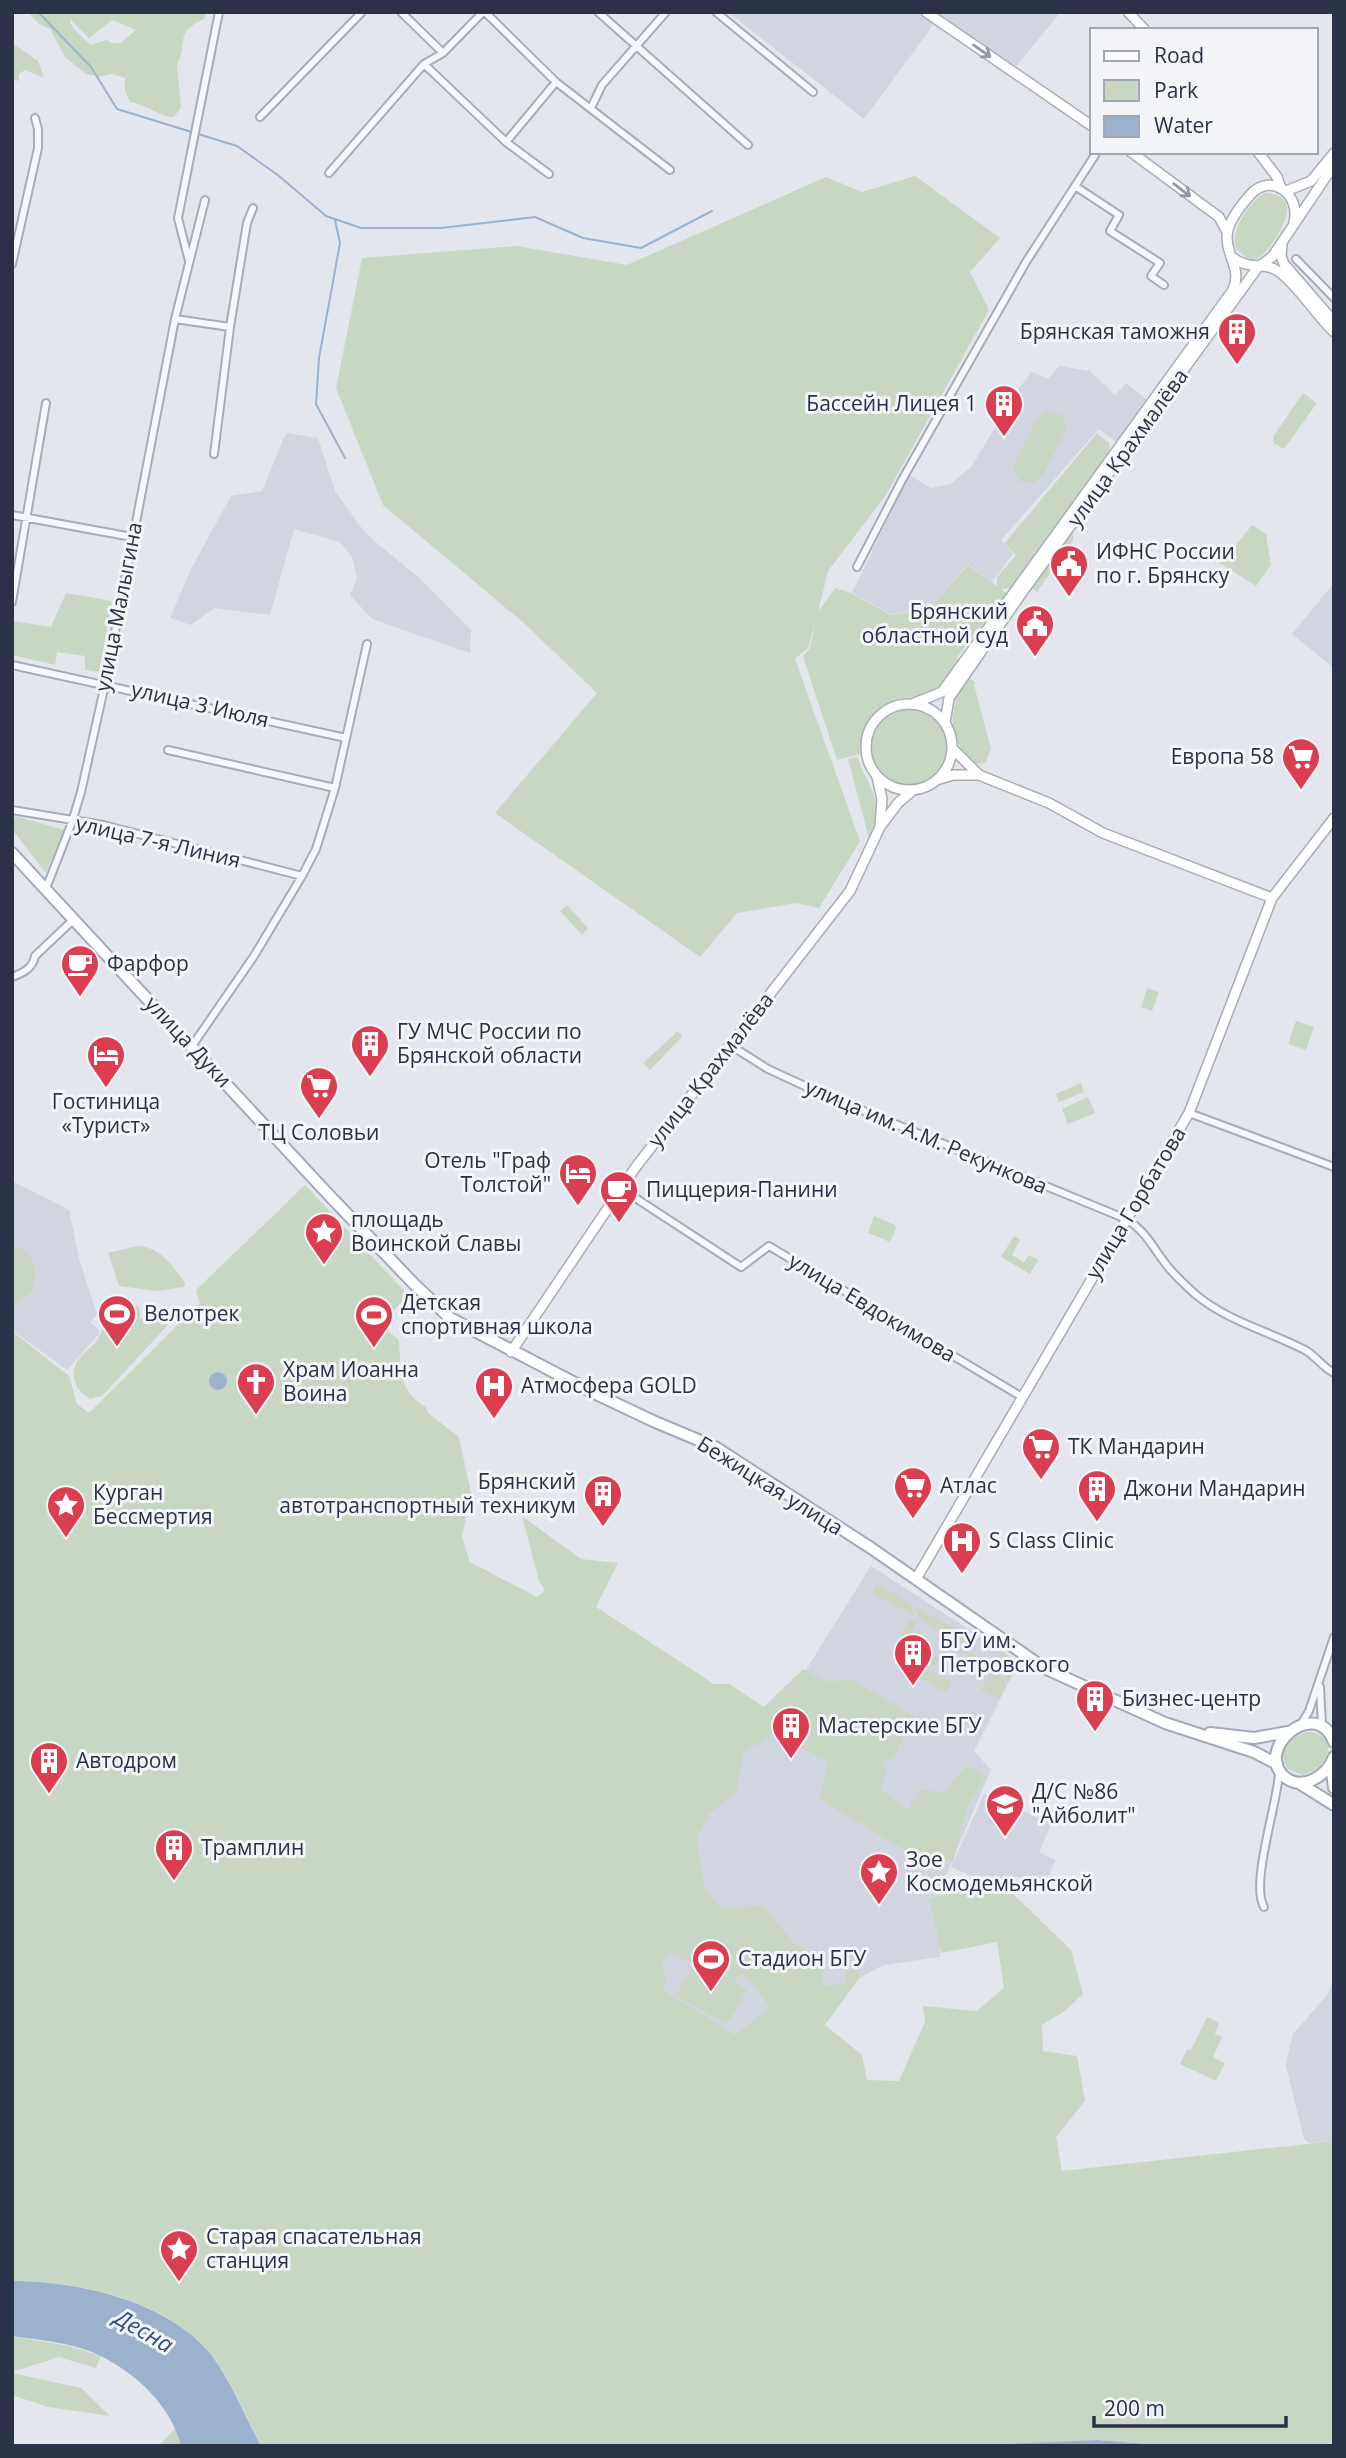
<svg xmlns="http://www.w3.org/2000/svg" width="1346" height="2458" viewBox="0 0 1346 2458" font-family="'Open Sans',sans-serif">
<rect width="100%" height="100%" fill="#e3e6ec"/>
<path fill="#d1d5df" d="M728 12H1061L1016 66 939 17 864 119Z
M1059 366 1090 371 1115 395 1126 383 1150 402 1119 444 1099 429 1001 540 1013 554 992 582 968 564 928 610 891 614 852 593 909 475 931 488 951 484 972 466 1013 397 1031 372 1048 379Z
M286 433 318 438 335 491 366 534 418 577 471 630 470 653 372 619 350 595 357 578 352 557 340 542 294 529 270 615 214 608 191 625 170 618 191 569 231 496 262 491Z
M1334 583V668L1292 634Z
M12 1181 69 1210 79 1258 97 1315 90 1322 99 1330V1334L67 1370 12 1330Z
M871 1566 1019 1662 974 1751 991 1770 946 1875 940 1957 884 1965 735 2044 648 1996 703 1807 734 1751 769 1729Z
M984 1794 1052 1824 1039 1852 1056 1860 1043 1888 1016 1876 1009 1892 951 1867Z
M1334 1979V2141L1309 2143 1304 2139 1286 2066 1287 2058 1293 2034 1327 1995Z"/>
<path fill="#c8d7c3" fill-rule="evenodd" d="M28 12H206L204 19C174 32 188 44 177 65L181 107 174 117C161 118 146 104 130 102L125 91V78L112 74 99 77 86 74 65 57 50 29 39 24ZM70 19 89 38 112 20 136 30 121 43H112L107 40 90 45C84 36 70 30 70 19Z
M12 43 38 61 44 78 25 70 19 74V81L12 79Z
M915 176 1000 238 970 272 989 310 886 495 828 571 818 612 835 588 851 593 891 615 928 610 968 565 997 586V577L1016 555 1004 544 1097 433 1109 443 1110 453 1013 588 1001 589 1008 595 979 635H974L957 657 959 665C952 673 946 684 938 690 926 697 914 696 901 698 872 704 860 727 860 754L837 760 803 656 810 648 815 623 808 648 795 659 860 841 819 908 796 903 737 913 700 957 495 813 597 693 525 624 383 505 336 388 362 258 516 246 627 265 826 177 862 192Z
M1265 193C1297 194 1288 219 1276 238 1263 257 1252 270 1235 246 1232 228 1250 201 1265 193Z
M1303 393 1317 403 1284 449 1274 443 1273 437Z
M1049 411 1062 415 1066 425V431L1041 478 1033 483 1021 482 1014 472V464L1037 418Z
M1252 525 1266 534 1271 565 1256 586 1215 560 1224 545 1232 550Z
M1073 529V540L1037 592 1032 588 1034 583Z
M66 593 112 601 99 672 85 670V656L57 652 55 665 12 655 13 621 51 627Z
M967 677 975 682 974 685 991 749 985 763 976 764C945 741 948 706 967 677Z
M870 747a39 39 0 1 1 78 0a39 39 0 1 1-78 0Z
M857 757C870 790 885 800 869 838L848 759Z
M15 816 64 830 46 873 12 829Z
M567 905 588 928 582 935 560 911Z
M1147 988 1159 992 1152 1011 1141 1007Z
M1296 1021 1314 1027 1306 1050 1288 1044Z
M677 1032 682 1034 681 1038 650 1070 643 1063Z
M1081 1083 1084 1092 1059 1102 1056 1094Z
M1088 1097 1095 1113 1068 1124 1062 1109Z
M305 1185 408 1295 380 1325 399 1340C401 1369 398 1391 426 1407L428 1413 459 1437 471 1493 462 1536 470 1562 537 1597 545 1590 539 1581 522 1516 581 1559 618 1563 596 1607 714 1684H729L764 1707 803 1669 828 1682 850 1679 914 1716 893 1759 883 1763 886 1773 880 1789 908 1810 919 1789 943 1793 967 1765 986 1776 969 1803 953 1862 905 1850 819 1799 828 1761 774 1735 743 1752 737 1792 710 1813 696 1839 705 1891 722 1908 762 1906 796 1945 824 1958 822 1987 846 1983V1971L856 1970 860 1977 825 2025 862 2055 867 2080 899 2081 925 2022 923 2006 977 2011 1004 1988 997 1942 942 1953 929 1899 957 1891 1005 1886 1071 1950 1083 1994 1065 2011 1042 2025 1043 2051 1077 2056 1085 2101 1056 2137 1062 2171 1334 2141V2446H1172L1097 2440 957 2446H261C246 2417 232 2382 212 2356 168 2300 80 2281 12 2281V1331L69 1376 77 1404 89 1413 200 1303 196 1290ZM670 1953 694 1964 676 1996 727 2024 747 1990 726 1977 735 1981 742 1973 761 1994 769 2008 735 2035 663 1990 667 1979 660 1962Z
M874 1216 897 1226 890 1242 868 1233Z
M1014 1236 1020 1240 1012 1255 1024 1262 1029 1255 1038 1260 1030 1274 1001 1257Z
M12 1243 31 1256C40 1277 35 1297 12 1305Z
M137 1246C161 1247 172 1265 185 1283L184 1287 157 1291 119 1286 108 1253Z
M122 1297 139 1307 140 1318 165 1320 169 1324 102 1396 90 1399C81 1393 76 1388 74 1377 72 1356 92 1351 100 1335 105 1326 107 1313 111 1303Z
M877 1584 909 1602 915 1616 872 1593Z
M913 1605 966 1635 974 1651 920 1619Z
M910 1619 917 1623 902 1653 894 1649Z
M919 1627 926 1646 938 1659 935 1666 907 1651Z
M960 1647 977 1656 969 1671 961 1667 967 1656 957 1651Z
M892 1651 951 1682 946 1692 895 1665 898 1659 890 1654Z
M1001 1652 1018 1662 1008 1683 995 1663Z
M994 1666 1007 1684 999 1699 981 1690Z
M1307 1732C1341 1732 1330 1769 1302 1775L1288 1769C1275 1750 1289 1738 1307 1732Z
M1207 2017 1219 2023 1215 2034 1222 2037 1213 2057 1225 2063 1216 2081 1180 2064 1187 2049 1191 2050Z
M12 2336 69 2346 101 2356 96 2368 59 2357 12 2372Z
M12 2373 81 2388 110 2416 48 2407 12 2395Z
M176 2427 181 2446H159Z"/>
<path fill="#9bb2cf" d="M209 1381a9 9 0 1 1 18 0a9 9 0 1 1-18 0Z
M12 2281C78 2281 169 2301 212 2356 232 2383 245 2417 261 2446H181C171 2406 138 2375 101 2356 75 2343 41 2340 12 2336Z
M1097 2440 1172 2446H957Z"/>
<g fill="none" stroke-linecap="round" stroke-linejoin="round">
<path stroke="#9bb2cf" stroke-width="2" d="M38 12 91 67 117 109 237 146 279 176 326 216 361 228H441L535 217 583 238 641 248 712 211
M335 220 340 243 319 358 316 404 345 458"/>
<defs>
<path id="street" d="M401 12 443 53
M485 12 556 82 670 170
M598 12 748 145
M716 12 813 92
M424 64 506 142 549 174
M591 108 602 85 666 12
M260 117 362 12
M506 142 556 82
M329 173 424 64 443 53 483 12
M1075 186 1119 215 1110 231 1160 263 1151 276 1164 285
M1296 259 1334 298
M189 261 178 218 219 12
M12 264 38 148V129L35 118
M175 319 230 327
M214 454 230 327 247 223 253 208
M12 515 132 537
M857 567 902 480 1026 262 1097 152
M12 602 46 403
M12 665 346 738
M168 750 335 788
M12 810 103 825 302 876
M45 891 72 822 81 792 105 684 175 319 205 200
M12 977C23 973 33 968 35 956L73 920
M730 1045 768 1069 820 1093 1126 1219C1146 1231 1151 1245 1165 1263 1173 1274 1184 1284 1195 1294 1227 1321 1268 1331 1305 1350 1316 1356 1322 1367 1334 1373
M192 1046 254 956 302 876 316 849 335 788 367 644
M1189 1113 1334 1167
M623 1184 634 1197 741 1267 769 1246 1022 1397
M1320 1687 1322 1726
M1300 1726 1309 1711 1334 1637
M1264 1907C1250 1883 1278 1803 1279 1772"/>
<path id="secondary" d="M926 12 1092 126
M1128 12 1145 30
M1131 152 1219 217 1227 232
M1258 152 1277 177 1281 188
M1286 191 1311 181 1334 153
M1282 245 1281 256 1284 264 1334 322
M1232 257C1249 271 1263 261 1278 271 1296 283 1317 316 1334 332
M866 747a43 43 0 1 1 86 0a43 43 0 1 1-86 0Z
M912 704 942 692 1233 290C1242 269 1227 258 1227 237 1227 223 1242 204 1251 194 1272 172 1301 195 1294 222
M945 723 949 698 1021 594 1258 267 1272 257 1334 165
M953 749 979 775 1049 803 1103 833 1272 898
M877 777 882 799 880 825
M940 779 953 775H978
M511 1352 635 1168 850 891 880 827 898 803 912 791
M916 1579 1189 1113 1272 898 1334 818"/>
<path id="primary" d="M12 853 326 1192 415 1285 450 1318 592 1392 653 1421 715 1447 871 1548 1044 1668 1165 1723 1254 1752 1277 1764
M1210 1733 1254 1738 1288 1732
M1334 1742C1316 1694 1251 1751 1286 1778 1304 1791 1327 1775 1334 1757
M1331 1764 1334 1788
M1299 1783 1334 1805"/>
</defs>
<use href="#street" stroke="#a7acb7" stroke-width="10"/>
<use href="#secondary" stroke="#a7acb7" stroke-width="12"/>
<use href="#primary" stroke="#a1aab9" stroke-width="14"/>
<use href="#street" stroke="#f6f7fa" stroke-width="6"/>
<use href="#secondary" stroke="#fff" stroke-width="9"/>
<use href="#primary" stroke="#fff" stroke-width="10"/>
</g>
<defs><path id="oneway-shaft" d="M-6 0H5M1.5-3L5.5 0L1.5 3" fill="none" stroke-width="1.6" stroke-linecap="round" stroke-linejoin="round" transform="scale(1.75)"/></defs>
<g stroke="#9498a3">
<use href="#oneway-shaft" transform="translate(982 51) rotate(35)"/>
<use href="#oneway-shaft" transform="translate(1182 190) rotate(37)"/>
</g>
<defs>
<symbol id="building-pin" viewBox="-11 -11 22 30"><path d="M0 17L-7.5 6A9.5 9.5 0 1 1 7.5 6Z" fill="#db3e50" stroke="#f3f5f9"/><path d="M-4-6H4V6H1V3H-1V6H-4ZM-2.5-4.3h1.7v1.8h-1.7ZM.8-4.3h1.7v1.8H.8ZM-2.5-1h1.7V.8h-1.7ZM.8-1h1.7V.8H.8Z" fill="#fff"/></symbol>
<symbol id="civic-pin" viewBox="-11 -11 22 30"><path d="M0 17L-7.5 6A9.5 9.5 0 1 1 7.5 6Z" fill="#db3e50" stroke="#f3f5f9"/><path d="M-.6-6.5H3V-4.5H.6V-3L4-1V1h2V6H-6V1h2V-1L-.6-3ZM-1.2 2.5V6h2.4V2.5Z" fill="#fff"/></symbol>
<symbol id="supermarket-pin" viewBox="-11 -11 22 30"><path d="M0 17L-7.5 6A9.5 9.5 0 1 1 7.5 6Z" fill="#db3e50" stroke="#f3f5f9"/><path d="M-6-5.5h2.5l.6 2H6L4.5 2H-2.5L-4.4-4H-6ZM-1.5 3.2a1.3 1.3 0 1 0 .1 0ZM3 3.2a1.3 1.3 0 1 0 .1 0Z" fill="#fff"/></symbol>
<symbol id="cafe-pin" viewBox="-11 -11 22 30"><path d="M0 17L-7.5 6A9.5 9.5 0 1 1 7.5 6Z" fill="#db3e50" stroke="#f3f5f9"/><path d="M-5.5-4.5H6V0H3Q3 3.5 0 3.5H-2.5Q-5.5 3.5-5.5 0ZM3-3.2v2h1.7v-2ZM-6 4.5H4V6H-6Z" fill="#fff"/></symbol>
<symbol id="hotel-pin" viewBox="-11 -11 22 30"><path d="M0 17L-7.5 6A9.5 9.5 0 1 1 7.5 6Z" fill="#db3e50" stroke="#f3f5f9"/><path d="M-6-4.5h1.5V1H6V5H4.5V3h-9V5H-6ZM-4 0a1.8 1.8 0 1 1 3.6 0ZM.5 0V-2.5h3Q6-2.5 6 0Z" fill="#fff"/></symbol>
<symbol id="sight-pin" viewBox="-11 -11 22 30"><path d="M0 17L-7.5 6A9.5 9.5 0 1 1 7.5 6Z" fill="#db3e50" stroke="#f3f5f9"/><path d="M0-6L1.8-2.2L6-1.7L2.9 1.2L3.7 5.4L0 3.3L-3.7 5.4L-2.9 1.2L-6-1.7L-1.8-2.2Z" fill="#fff"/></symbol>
<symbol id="stadium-pin" viewBox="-11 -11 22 30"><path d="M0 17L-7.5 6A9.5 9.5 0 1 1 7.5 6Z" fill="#db3e50" stroke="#f3f5f9"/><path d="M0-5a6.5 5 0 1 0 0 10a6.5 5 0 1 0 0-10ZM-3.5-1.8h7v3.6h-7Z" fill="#fff"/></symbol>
<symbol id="church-pin" viewBox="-11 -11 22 30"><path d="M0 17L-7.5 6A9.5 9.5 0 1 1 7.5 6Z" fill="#db3e50" stroke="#f3f5f9"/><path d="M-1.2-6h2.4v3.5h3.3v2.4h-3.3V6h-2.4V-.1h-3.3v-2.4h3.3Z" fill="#fff"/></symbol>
<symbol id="hospital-pin" viewBox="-11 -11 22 30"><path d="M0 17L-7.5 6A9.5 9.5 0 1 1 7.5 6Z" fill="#db3e50" stroke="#f3f5f9"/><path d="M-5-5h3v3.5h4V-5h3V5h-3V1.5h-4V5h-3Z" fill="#fff"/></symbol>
<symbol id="school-pin" viewBox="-11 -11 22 30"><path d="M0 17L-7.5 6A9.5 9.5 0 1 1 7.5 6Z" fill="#db3e50" stroke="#f3f5f9"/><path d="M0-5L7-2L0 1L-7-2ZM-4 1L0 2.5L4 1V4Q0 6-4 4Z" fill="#fff"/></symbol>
</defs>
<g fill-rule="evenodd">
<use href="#building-pin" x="1215" y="310" width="44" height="60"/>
<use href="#building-pin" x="982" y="382" width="44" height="60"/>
<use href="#civic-pin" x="1047" y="542" width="44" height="60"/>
<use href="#civic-pin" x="1013" y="602" width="44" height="60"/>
<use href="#supermarket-pin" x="1279" y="735" width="44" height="60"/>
<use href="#cafe-pin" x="58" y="942" width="44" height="60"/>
<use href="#building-pin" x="348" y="1022" width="44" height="60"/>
<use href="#hotel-pin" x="84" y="1033" width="44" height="60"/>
<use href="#supermarket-pin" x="297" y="1064" width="44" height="60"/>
<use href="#hotel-pin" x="556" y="1151" width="44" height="60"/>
<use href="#cafe-pin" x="597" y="1168" width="44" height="60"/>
<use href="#sight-pin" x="302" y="1210" width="44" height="60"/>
<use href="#stadium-pin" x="95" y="1292" width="44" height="60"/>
<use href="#stadium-pin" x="352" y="1293" width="44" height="60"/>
<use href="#church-pin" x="234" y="1360" width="44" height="60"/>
<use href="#hospital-pin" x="472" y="1364" width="44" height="60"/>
<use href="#supermarket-pin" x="1019" y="1425" width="44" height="60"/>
<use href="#supermarket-pin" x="891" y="1464" width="44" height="60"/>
<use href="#building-pin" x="1075" y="1467" width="44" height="60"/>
<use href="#building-pin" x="581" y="1472" width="44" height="60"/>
<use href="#sight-pin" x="44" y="1483" width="44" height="60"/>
<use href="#hospital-pin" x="940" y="1519" width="44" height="60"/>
<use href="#building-pin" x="891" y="1631" width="44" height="60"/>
<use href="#building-pin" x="1073" y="1677" width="44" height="60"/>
<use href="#building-pin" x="769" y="1704" width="44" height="60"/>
<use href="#building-pin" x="27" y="1739" width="44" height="60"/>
<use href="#school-pin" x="983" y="1782" width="44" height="60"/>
<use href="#building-pin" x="152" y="1826" width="44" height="60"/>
<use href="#sight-pin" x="857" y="1850" width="44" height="60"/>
<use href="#stadium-pin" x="689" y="1937" width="44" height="60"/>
<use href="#sight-pin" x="157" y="2227" width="44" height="60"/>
</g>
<g text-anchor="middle" stroke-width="6" stroke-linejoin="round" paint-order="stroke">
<g font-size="21" fill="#293247" stroke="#f3f5f9" text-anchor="start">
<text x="1210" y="339" text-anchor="end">Брянская таможня</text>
<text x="977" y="411" text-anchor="end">Бассейн Лицея 1</text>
<text x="1096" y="559">ИФНС России<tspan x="1096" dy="24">по г. Брянску</tspan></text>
<text x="1008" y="619" text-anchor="end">Брянский<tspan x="1008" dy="24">областной суд</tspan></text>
<text x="1274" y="764" text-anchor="end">Европа 58</text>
<text x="107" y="971">Фарфор</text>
<text x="397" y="1039">ГУ МЧС России по<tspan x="397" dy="24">Брянской области</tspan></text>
<text x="106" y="1109" text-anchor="middle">Гостиница<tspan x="106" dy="24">«Турист»</tspan></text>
<text x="319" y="1140" text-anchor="middle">ТЦ Соловьи</text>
<text x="551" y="1168" text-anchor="end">Отель "Граф<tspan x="551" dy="24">Толстой"</tspan></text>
<text x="646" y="1197">Пиццерия-Панини</text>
<text x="351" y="1227">площадь<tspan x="351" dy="24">Воинской Славы</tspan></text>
<text x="401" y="1310">Детская<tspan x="401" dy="24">спортивная школа</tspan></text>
<text x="144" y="1321">Велотрек</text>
<text x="283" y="1377">Храм Иоанна<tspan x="283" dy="24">Воина</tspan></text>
<text x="521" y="1393">Атмосфера GOLD</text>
<text x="1068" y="1454">ТК Мандарин</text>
<text x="576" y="1489" text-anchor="end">Брянский<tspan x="576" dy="24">автотранспортный техникум</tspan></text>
<text x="940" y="1493">Атлас</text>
<text x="1124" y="1496">Джони Мандарин</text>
<text x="93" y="1500">Курган<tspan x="93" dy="24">Бессмертия</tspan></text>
<text x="989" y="1548">S Class Clinic</text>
<text x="940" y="1648">БГУ им.<tspan x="940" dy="24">Петровского</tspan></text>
<text x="1122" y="1706">Бизнес-центр</text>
<text x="818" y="1733">Мастерские БГУ</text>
<text x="76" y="1768">Автодром</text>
<text x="1032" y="1799">Д/С №86<tspan x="1032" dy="24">"Айболит"</tspan></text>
<text x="201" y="1855">Трамплин</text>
<text x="906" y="1867">Зое<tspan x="906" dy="24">Космодемьянской</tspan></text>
<text x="738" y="1966">Стадион БГУ</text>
<text x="206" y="2244">Старая спасательная<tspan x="206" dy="24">станция</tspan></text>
</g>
<g font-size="21" fill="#293247" stroke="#f3f5f9">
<text transform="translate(1128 448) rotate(-54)" y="7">улица Крахмалёва</text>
<text transform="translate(119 607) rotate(-79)" y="7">улица Малыгина</text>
<text transform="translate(200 705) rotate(13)" y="7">улица 3 Июля</text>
<text transform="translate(158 842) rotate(13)" y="7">улица 7-я Линия</text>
<text transform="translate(188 1042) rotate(47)" y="7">улица Дуки</text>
<text transform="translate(711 1070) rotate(-52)" y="7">улица Крахмалёва</text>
<text transform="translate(926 1137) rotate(23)" y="7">улица им. А.М. Рекункова</text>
<text transform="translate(1136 1203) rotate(-59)" y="7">улица Горбатова</text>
<text transform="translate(872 1308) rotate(31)" y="7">улица Евдокимова</text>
<text transform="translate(770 1486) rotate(32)" y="7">Бежицкая улица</text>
</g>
<g font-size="23" font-style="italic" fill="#2e4f7f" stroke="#f3f5f9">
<text transform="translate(144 2331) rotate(30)" y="8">Десна</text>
</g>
</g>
<rect width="1346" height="2458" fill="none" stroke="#293247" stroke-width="28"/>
<rect x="1090" y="28" width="228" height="126" fill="#f3f5f9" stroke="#a2a7b2" stroke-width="2"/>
<rect x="1104" y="51" width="35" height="10" fill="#ffffff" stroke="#a2a7b2" stroke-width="2"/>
<text x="1154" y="63" font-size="21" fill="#293247">Road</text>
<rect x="1104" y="80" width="35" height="21" fill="#c8d7c3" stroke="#a2a7b2" stroke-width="2"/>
<text x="1154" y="98" font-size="21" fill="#293247">Park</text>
<rect x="1104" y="116" width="35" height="21" fill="#9bb2cf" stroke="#a2a7b2" stroke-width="2"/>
<text x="1154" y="133" font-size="21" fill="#293247">Water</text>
<path d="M1094 2416v10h192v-10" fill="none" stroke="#293247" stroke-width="3.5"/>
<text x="1104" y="2416" font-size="21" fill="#293247" stroke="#f3f5f9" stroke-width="5" paint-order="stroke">200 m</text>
</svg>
